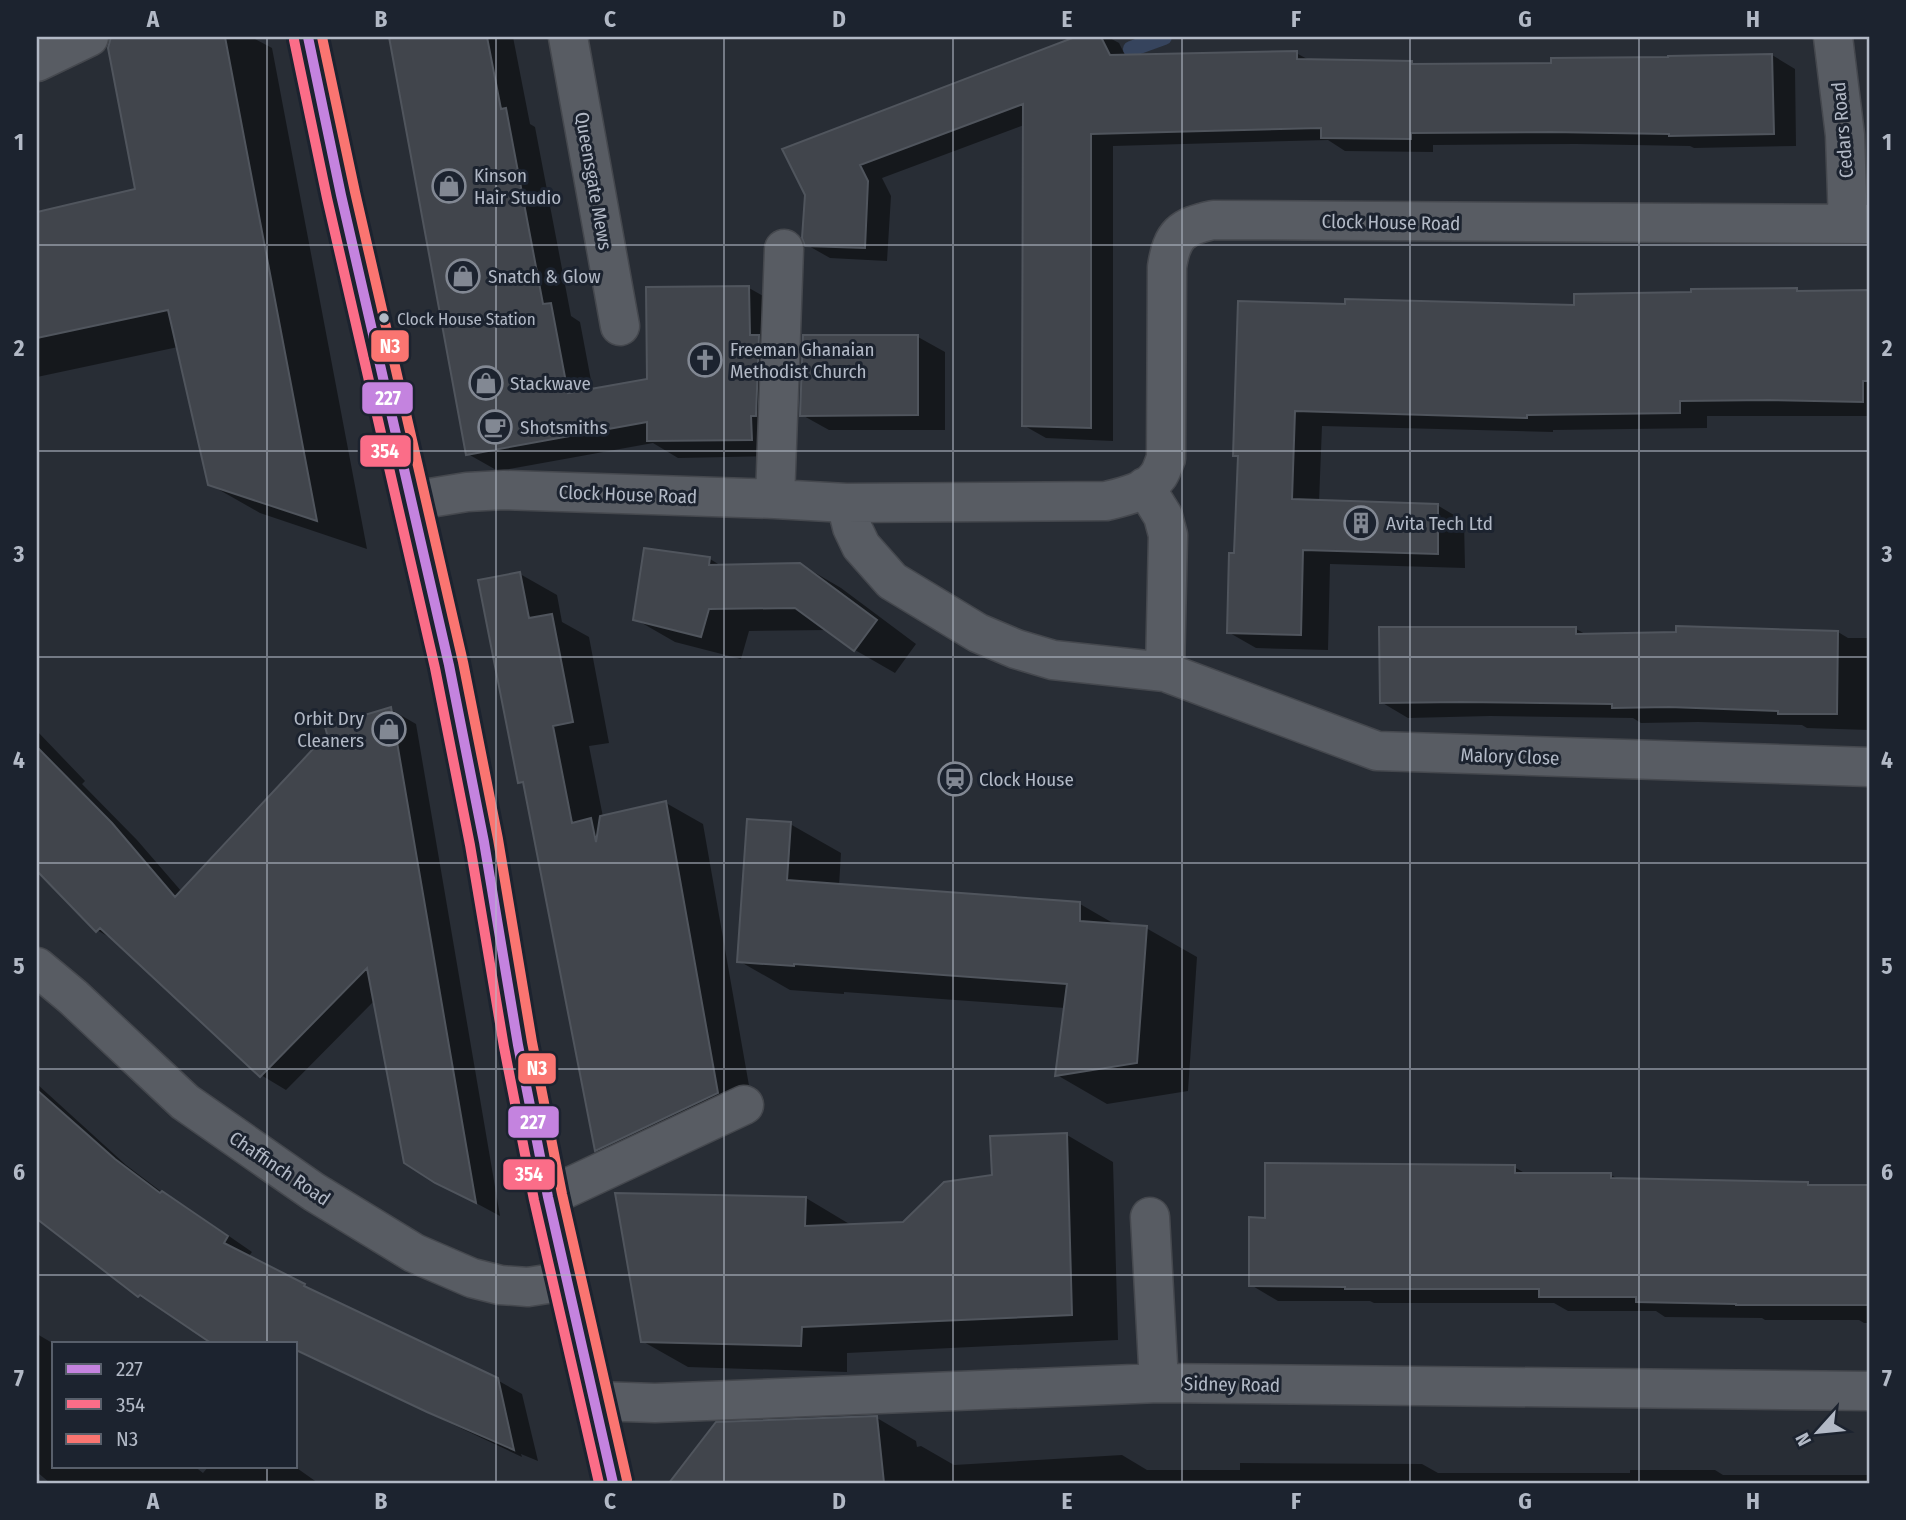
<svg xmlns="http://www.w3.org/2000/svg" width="1906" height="1520" viewBox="0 0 1906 1520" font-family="'Fira Sans Condensed',sans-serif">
<rect width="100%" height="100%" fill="#282d35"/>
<path fill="#0007" d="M120 37H251L272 48 367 549 260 513 209 484 178 347 37 377V214L137 190 112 38Z
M390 37H513L530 124 535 127 571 316 580 322 593 391 649 381 749 288 779 305 781 456 678 458 653 443 498 471 468 454Z
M1079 37H1108L1119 43 1126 57 1296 53 1311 61 1411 63 1416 66 1553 64 1772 55 1795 69 1796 146 1694 148 1690 146 1576 144 1433 145V152L1345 151 1328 140 1113 146V441L1046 438 1023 425 1024 125 882 178 891 196 887 261 830 258 807 245V195L785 150Z
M1797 290 1802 292 1869 293V416H1707V428L1553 430V432L1322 426 1319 502 1437 505 1464 521 1465 568 1330 564 1328 650 1256 648 1228 632 1236 555 1240 457 1235 455 1347 306H1576Z
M918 337 945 352V430H829L802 415Z
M710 559 723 567 800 564 841 588 916 644 895 673 855 650 828 630 749 631 741 659 675 642 635 619Z
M520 574 557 595 562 622 589 637 609 743 589 746 603 817 666 803 703 824 754 1114 633 1171 596 1150 525 785 520 782Z
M1576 629 1587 635 1838 632 1848 638H1869V730L1807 728 1802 725 1698 722 1641 723 1633 718 1490 716 1408 718 1381 702Z
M390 709 416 724 500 1216 435 1181 375 1000 286 1090 261 1075 119 943 97 930 37 869V731L85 781 82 784 137 840 182 892Z
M790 824 841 853 839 886 1080 904 1118 926 1146 928 1197 957 1188 1091 1107 1104 1057 1075 1065 1008 844 992V994L790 990 739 961Z
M37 1084 126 1165 163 1193 187 1207 252 1252 248 1257 328 1299 497 1380 522 1394 538 1461 521 1454 522 1457 296 1351V1343H214L164 1309 139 1296 37 1216Z
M1067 1135 1113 1162 1118 1340 847 1353V1372L688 1367 642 1341 806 1198 851 1225 904 1224 994 1177Z
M1514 1167 1528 1175H1611L1620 1180 1808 1183 1813 1186 1869 1187V1323H1864L1859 1320H1765L1762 1318 1665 1317 1656 1311H1568L1554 1303H1374L1370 1301H1278L1251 1285 1267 1219Z
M37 1334 54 1344V1466H194L203 1473 209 1466H294L318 1483H50L37 1472Z
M877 1418 916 1441 917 1447 921 1446 954 1465 1122 1455 1147 1470H1240V1463L1422 1464 1438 1473H1630V1470H1715L1723 1475H1869V1483H694L688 1461Z"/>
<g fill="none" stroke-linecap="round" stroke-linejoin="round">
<path stroke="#36445d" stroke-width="16" d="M1131 49 1164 37"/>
</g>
<path fill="#41454c" stroke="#50555d" stroke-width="2" d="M111 37H225L317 521 208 485 168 310 37 338V212L135 189 108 48Z
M389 37H487L501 109 506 108 543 304 551 303 568 393 647 379 646 287 749 286 750 335H759L756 416H751L752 440 647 441V422L466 455Z
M1075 37H1101L1110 55 1297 51V59L1412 61V64L1551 63V58L1668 57V56L1772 54 1774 134 1669 136V134L1551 132 1411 133V139L1321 138V128L1091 134V428L1022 426 1023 104 860 165 868 181 865 248 805 246 802 238 805 195 782 149Z
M1797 288V291L1869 290V381H1863V402L1769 400 1680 401V413L1527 415V418L1295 411 1292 499 1438 504V554L1303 550 1301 635 1227 633 1229 553H1234L1238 456H1233L1238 301 1345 304V299L1574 305V294L1691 292V289Z
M803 335H918V415L800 416Z
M644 548 710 557 709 565 800 563 877 620 854 651 795 608 709 609 701 637 633 620Z
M520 572 529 618 552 614 573 722 553 726 572 823 591 818 596 842 600 816 666 801 718 1093 595 1151 523 782 518 783 478 580Z
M1676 626 1838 631 1837 714H1778V711L1669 707 1612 708V704L1461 702 1380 703 1379 627H1576V634L1676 632Z
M391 707 460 1110 476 1203 435 1183 404 1163 367 968 260 1077 100 928 96 932 37 871V747L112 823 175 897 327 734 325 727Z
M747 819 791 822 787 880 1080 902V921L1147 926 1137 1063 1055 1076 1067 984 794 964V966L737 962Z
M37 1090 115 1159 160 1193 162 1191 228 1236 224 1243 305 1284 304 1286 498 1378 514 1450 427 1412 296 1350V1343H211L140 1295 138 1297 37 1219Z
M1067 1133 1072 1315 802 1327 801 1346 641 1342 615 1193 806 1197 805 1226 903 1222 944 1182 992 1175 990 1136Z
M1265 1163 1515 1165V1173H1611V1178L1808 1182V1185H1869V1305H1736V1304L1636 1302V1297H1539V1289H1345V1287L1249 1286V1217L1265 1218Z
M877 1416 884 1483H669L716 1422Z"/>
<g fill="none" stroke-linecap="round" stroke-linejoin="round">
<defs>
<path id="minor" d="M568 37 620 326
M1833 37 1845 135 1848 224
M37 62 89 37
M775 499 784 249
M411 501 467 492 504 490 775 499 846 503 1106 501C1123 497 1147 492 1158 476 1162 471 1163 464 1166 459L1167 267C1172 234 1181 227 1213 220L1869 224
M846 503 852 527 861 546 892 581 978 633 1016 649 1053 660 1165 672 1168 535 1163 516 1145 487
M1165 672 1377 751 1869 767
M37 967 73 997 185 1102 314 1192 414 1253 472 1278 500 1285 528 1287 566 1281
M548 1197 744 1105
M1150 1217 1159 1383
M595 1401 655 1403 1159 1383 1869 1391"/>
<path id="major" d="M308 37 341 195 449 665 484 842 518 1045 548 1197 613 1483"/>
</defs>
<use href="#minor" stroke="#45484e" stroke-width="41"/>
<use href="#major" stroke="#464a52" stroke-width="41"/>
<use href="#minor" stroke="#585c63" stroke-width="38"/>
<use href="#major" stroke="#5b5e65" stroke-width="38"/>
<defs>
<path id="bus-1" d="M308 37 341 195 449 665 484 842 518 1045 548 1197 613 1483"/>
<path id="bus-2" d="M294 40 327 198 435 668 470 845 504 1047 534 1200 599 1483"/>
<path id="bus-3" d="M322 37 355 192 463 662 498 839 532 1042 562 1194 627 1480"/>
</defs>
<use href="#bus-1" stroke="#1c232f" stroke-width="16"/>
<use href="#bus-2" stroke="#1c232f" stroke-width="16"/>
<use href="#bus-3" stroke="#1c232f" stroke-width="16"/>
<use href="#bus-1" stroke="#c483df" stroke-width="10"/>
<use href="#bus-2" stroke="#fb6d88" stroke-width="10"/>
<use href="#bus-3" stroke="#fa7571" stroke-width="10"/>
</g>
<path fill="none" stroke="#b2b9c6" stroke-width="2" stroke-opacity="0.55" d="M267 37V1343M496 37V1483M724 37V1483M953 37V1483M1182 37V1483M1410 37V1483M1639 37V1483M37 245H1869M37 451H1869M37 657H1869M37 863H1869M37 1069H1869M37 1275H1869M267 1466V1483"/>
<defs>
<symbol id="shop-ring" viewBox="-11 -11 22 22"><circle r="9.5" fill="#1c232f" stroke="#828893" stroke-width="1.5"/><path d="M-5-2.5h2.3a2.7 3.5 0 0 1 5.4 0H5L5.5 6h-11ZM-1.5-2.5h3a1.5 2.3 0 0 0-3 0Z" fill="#828893"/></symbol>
<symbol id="church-ring" viewBox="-11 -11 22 22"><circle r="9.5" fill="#1c232f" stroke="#828893" stroke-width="1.5"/><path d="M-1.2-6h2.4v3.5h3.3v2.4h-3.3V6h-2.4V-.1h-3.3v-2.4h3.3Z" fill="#828893"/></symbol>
<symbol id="cafe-ring" viewBox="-11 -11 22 22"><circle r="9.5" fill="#1c232f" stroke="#828893" stroke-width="1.5"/><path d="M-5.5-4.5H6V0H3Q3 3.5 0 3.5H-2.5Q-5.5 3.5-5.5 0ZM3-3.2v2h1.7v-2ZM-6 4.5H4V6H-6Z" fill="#828893"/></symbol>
<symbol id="building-ring" viewBox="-11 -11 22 22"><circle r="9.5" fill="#1c232f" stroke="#828893" stroke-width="1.5"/><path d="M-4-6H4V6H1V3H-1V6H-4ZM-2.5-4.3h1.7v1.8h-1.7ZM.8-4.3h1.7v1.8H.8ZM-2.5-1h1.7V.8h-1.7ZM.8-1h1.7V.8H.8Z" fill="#828893"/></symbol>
<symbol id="station-ring" viewBox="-11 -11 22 22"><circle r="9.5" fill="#1c232f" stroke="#828893" stroke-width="1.5"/><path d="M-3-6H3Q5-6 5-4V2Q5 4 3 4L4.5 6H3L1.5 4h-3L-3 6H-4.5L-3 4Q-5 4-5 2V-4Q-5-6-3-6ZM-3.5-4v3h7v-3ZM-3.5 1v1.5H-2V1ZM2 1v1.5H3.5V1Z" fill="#828893"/></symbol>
</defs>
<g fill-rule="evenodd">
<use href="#shop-ring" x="430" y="167" width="38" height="38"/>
<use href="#shop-ring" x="444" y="257" width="38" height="38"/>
<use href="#church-ring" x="686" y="341" width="38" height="38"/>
<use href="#shop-ring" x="467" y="364" width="38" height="38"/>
<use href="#cafe-ring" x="476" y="408" width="38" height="38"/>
<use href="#building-ring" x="1342" y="504" width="38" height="38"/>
<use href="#shop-ring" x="370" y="710" width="38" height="38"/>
<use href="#station-ring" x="936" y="760" width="38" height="38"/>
</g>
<circle fill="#b2b9c6" stroke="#1c232f" stroke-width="2.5" cx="384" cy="318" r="6"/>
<g text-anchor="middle" stroke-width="6" stroke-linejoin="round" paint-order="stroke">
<g font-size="17" fill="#b2b9c6" stroke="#1c232f" text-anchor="start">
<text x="397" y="325">Clock House Station</text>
</g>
<g font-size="19" fill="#b2b9c6" stroke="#1c232f">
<text transform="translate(1842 130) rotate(-95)" y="7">Cedars Road</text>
<text transform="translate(594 181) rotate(80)" y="7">Queensgate Mews</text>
<text transform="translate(1391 222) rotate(1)" y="7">Clock House Road</text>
<text transform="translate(628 494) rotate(2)" y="7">Clock House Road</text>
<text transform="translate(1510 756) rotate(2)" y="7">Malory Close</text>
<text transform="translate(280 1168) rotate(34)" y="7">Chaffinch Road</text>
<text transform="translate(1232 1384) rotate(1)" y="7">Sidney Road</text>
</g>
<g font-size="19" fill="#b2b9c6" stroke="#1c232f" text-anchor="start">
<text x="474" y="182">Kinson<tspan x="474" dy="22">Hair Studio</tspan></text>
<text x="488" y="283">Snatch &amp; Glow</text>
<text x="730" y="356">Freeman Ghanaian<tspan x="730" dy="22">Methodist Church</tspan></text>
<text x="510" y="390">Stackwave</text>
<text x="520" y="434">Shotsmiths</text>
<text x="1386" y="530">Avita Tech Ltd</text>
<text x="364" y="725" text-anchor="end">Orbit Dry<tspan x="364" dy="22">Cleaners</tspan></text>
<text x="979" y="786">Clock House</text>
</g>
</g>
<g stroke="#1c232f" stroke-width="2.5">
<rect x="370" y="329" width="40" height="34" rx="7" fill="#fa7571"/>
<rect x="361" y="381" width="53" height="34" rx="7" fill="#c483df"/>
<rect x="359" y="434" width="53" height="34" rx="7" fill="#fb6d88"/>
<rect x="517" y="1052" width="40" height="33" rx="7" fill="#fa7571"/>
<rect x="507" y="1105" width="53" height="34" rx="7" fill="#c483df"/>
<rect x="502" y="1158" width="54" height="33" rx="7" fill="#fb6d88"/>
</g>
<g font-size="19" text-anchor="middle" font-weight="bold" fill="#fff">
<text x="390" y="353">N3</text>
<text x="388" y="405">227</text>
<text x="385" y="458">354</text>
<text x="537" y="1075">N3</text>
<text x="533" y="1129">227</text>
<text x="529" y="1181">354</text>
</g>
<rect width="1906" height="1520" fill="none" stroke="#1c232f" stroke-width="77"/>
<rect x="52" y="1342" width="245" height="126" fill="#1c232f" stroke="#585f6b" stroke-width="2"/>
<rect x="66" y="1364" width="35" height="10" fill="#c483df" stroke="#585f6b" stroke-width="2"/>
<text x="116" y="1376" font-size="21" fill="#b2b9c6">227</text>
<rect x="66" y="1399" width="35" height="10" fill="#fb6d88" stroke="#585f6b" stroke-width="2"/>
<text x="116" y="1412" font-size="21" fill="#b2b9c6">354</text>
<rect x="66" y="1434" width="35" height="10" fill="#fa7571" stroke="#585f6b" stroke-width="2"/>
<text x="116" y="1446" font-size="21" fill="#b2b9c6">N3</text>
<g transform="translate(1818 1432) rotate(243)" stroke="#1c232f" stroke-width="5" paint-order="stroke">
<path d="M0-5L12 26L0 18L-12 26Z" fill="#b2b9c6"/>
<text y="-10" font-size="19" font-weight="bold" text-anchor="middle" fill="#b2b9c6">N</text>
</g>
<rect x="38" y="38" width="1830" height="1444" fill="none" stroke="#b2b9c6" stroke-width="2.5"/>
<g font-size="23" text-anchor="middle" font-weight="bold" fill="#b2b9c6">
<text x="153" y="27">A</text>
<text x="381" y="27">B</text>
<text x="610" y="27">C</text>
<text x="839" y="27">D</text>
<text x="1067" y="27">E</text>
<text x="1296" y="27">F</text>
<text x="1525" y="27">G</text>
<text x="1753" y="27">H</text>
<text x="19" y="150">1</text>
<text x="1887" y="150">1</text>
<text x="19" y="356">2</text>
<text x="1887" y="356">2</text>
<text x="19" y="562">3</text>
<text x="1887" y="562">3</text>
<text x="19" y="768">4</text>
<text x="1887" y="768">4</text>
<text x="19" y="974">5</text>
<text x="1887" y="974">5</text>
<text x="19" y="1180">6</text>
<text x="1887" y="1180">6</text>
<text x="19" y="1386">7</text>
<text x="1887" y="1386">7</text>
<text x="153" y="1509">A</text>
<text x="381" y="1509">B</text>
<text x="610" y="1509">C</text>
<text x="839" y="1509">D</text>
<text x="1067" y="1509">E</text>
<text x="1296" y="1509">F</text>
<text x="1525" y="1509">G</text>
<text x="1753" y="1509">H</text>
</g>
</svg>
